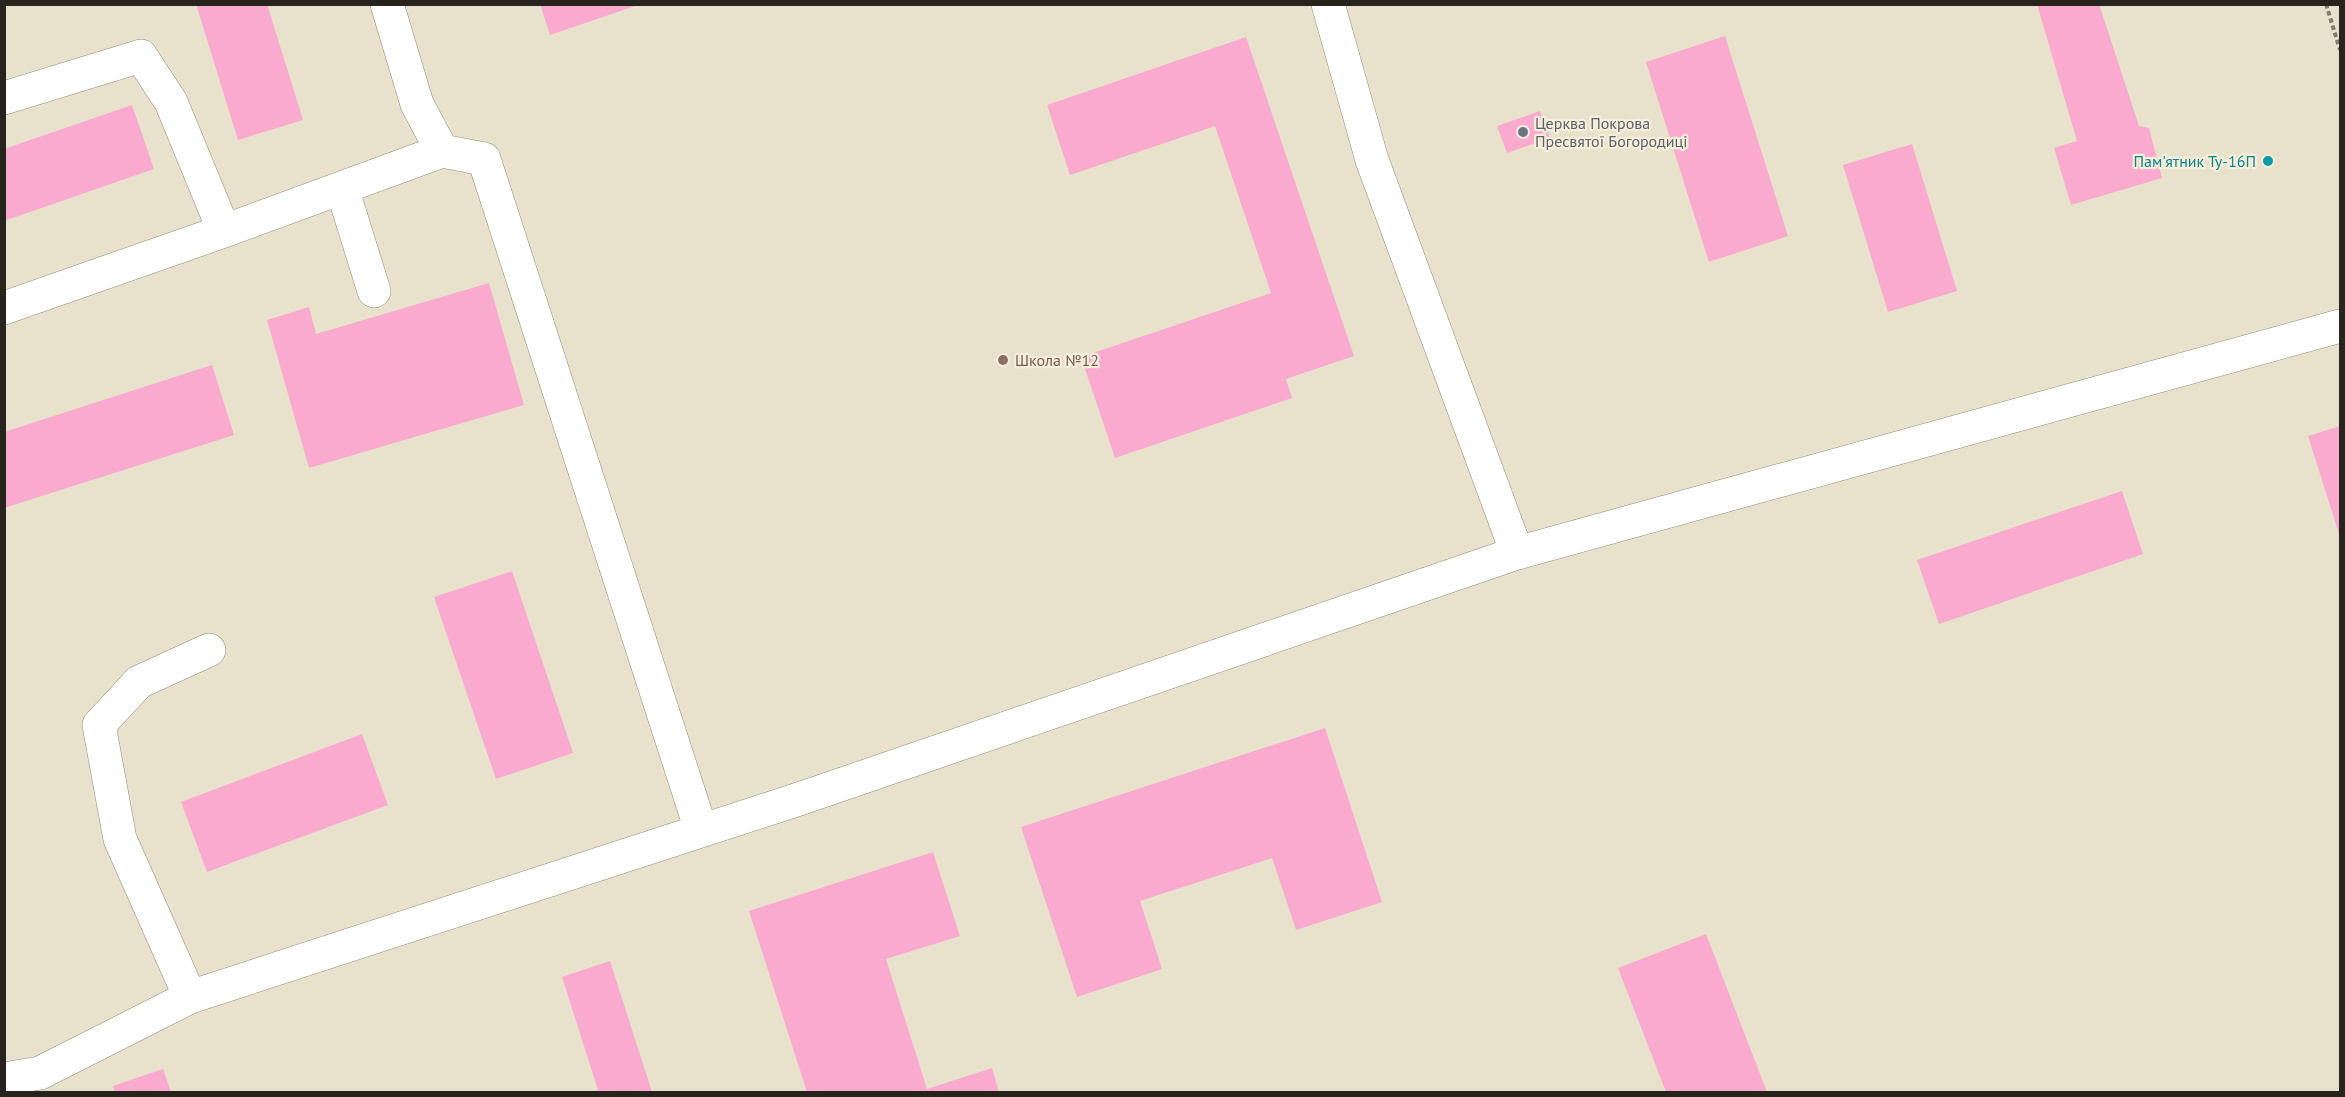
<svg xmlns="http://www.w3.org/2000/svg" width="2345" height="1097" viewBox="0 0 2345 1097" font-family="'PT Sans',sans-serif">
<rect width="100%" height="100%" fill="#e8e2cd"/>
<path fill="#f9aace" d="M196 4H267L303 120 238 140Z
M540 4H638V5L550 35Z
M2037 4H2099L2139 126 2149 128 2162 178 2071 205 2054 148 2077 141Z
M1725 36 1788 236 1709 262 1646 62Z
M1246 37 1354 356 1286 379 1292 398 1115 458 1081 357 1271 293 1215 126 1070 175 1047 105Z
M132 105 154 169 4 221V149Z
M1540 111 1550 138 1507 153 1497 126Z
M1912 144 1957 291 1888 312 1843 165Z
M489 283 524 405 309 468 267 320 309 307 316 334Z
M212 365 234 435 4 508V432Z
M2340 426V537L2308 436Z
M2122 491 2143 554 1939 624 1917 560Z
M512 571 573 753 496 779 434 597Z
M1325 728 1382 902 1296 930 1272 858 1140 901 1162 969 1077 997 1021 827Z
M362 734 388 805 207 872 181 802Z
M933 852 960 936 886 959 927 1089 992 1068 999 1092H807L749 911Z
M1706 934 1767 1092H1666L1618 968Z
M610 961 652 1092H591L598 1090 562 977Z
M163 1069 171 1092H115L113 1086Z"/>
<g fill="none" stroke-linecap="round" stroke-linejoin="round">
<defs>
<path id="minor" d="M387 4 417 104 442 151 484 159 701 830
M1328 4 1372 160 1517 553
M4 98 141 56 171 102 224 231
M342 188 374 291
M4 308 224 231 442 151
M190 997 120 839 99 725 139 682 209 650
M4 1079 40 1073 190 997 799 799 1517 553 2340 326"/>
</defs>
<use href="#minor" stroke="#8f8a77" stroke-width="34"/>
<path stroke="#807c6e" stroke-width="4" stroke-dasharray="4.5 3" stroke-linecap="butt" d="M2326 4 2340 50"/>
<use href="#minor" stroke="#fff" stroke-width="33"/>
</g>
<circle fill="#6b7280" stroke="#f5efda" stroke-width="2" cx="1523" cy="132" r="6"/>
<circle fill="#0f9aa8" stroke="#f5efda" stroke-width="2" cx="2268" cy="161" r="6"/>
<circle fill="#8d6e63" stroke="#f5efda" stroke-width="2" cx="1003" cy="360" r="6"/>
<g text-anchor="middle" stroke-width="4.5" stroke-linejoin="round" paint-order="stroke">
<g font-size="16" fill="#5b616d" stroke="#f5efda" text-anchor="start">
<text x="1535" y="129">Церква Покрова<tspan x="1535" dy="18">Пресвятої Богородиці</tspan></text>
</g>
<g font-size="16" fill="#0d838f" stroke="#f5efda" text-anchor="end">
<text x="2256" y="167">Пам'ятник Ту-16П</text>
</g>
<g font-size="16" fill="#785e54" stroke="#f5efda" text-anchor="start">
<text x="1015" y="366">Школа №12</text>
</g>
</g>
<rect width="2345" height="1097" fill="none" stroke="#27241d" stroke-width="12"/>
</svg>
